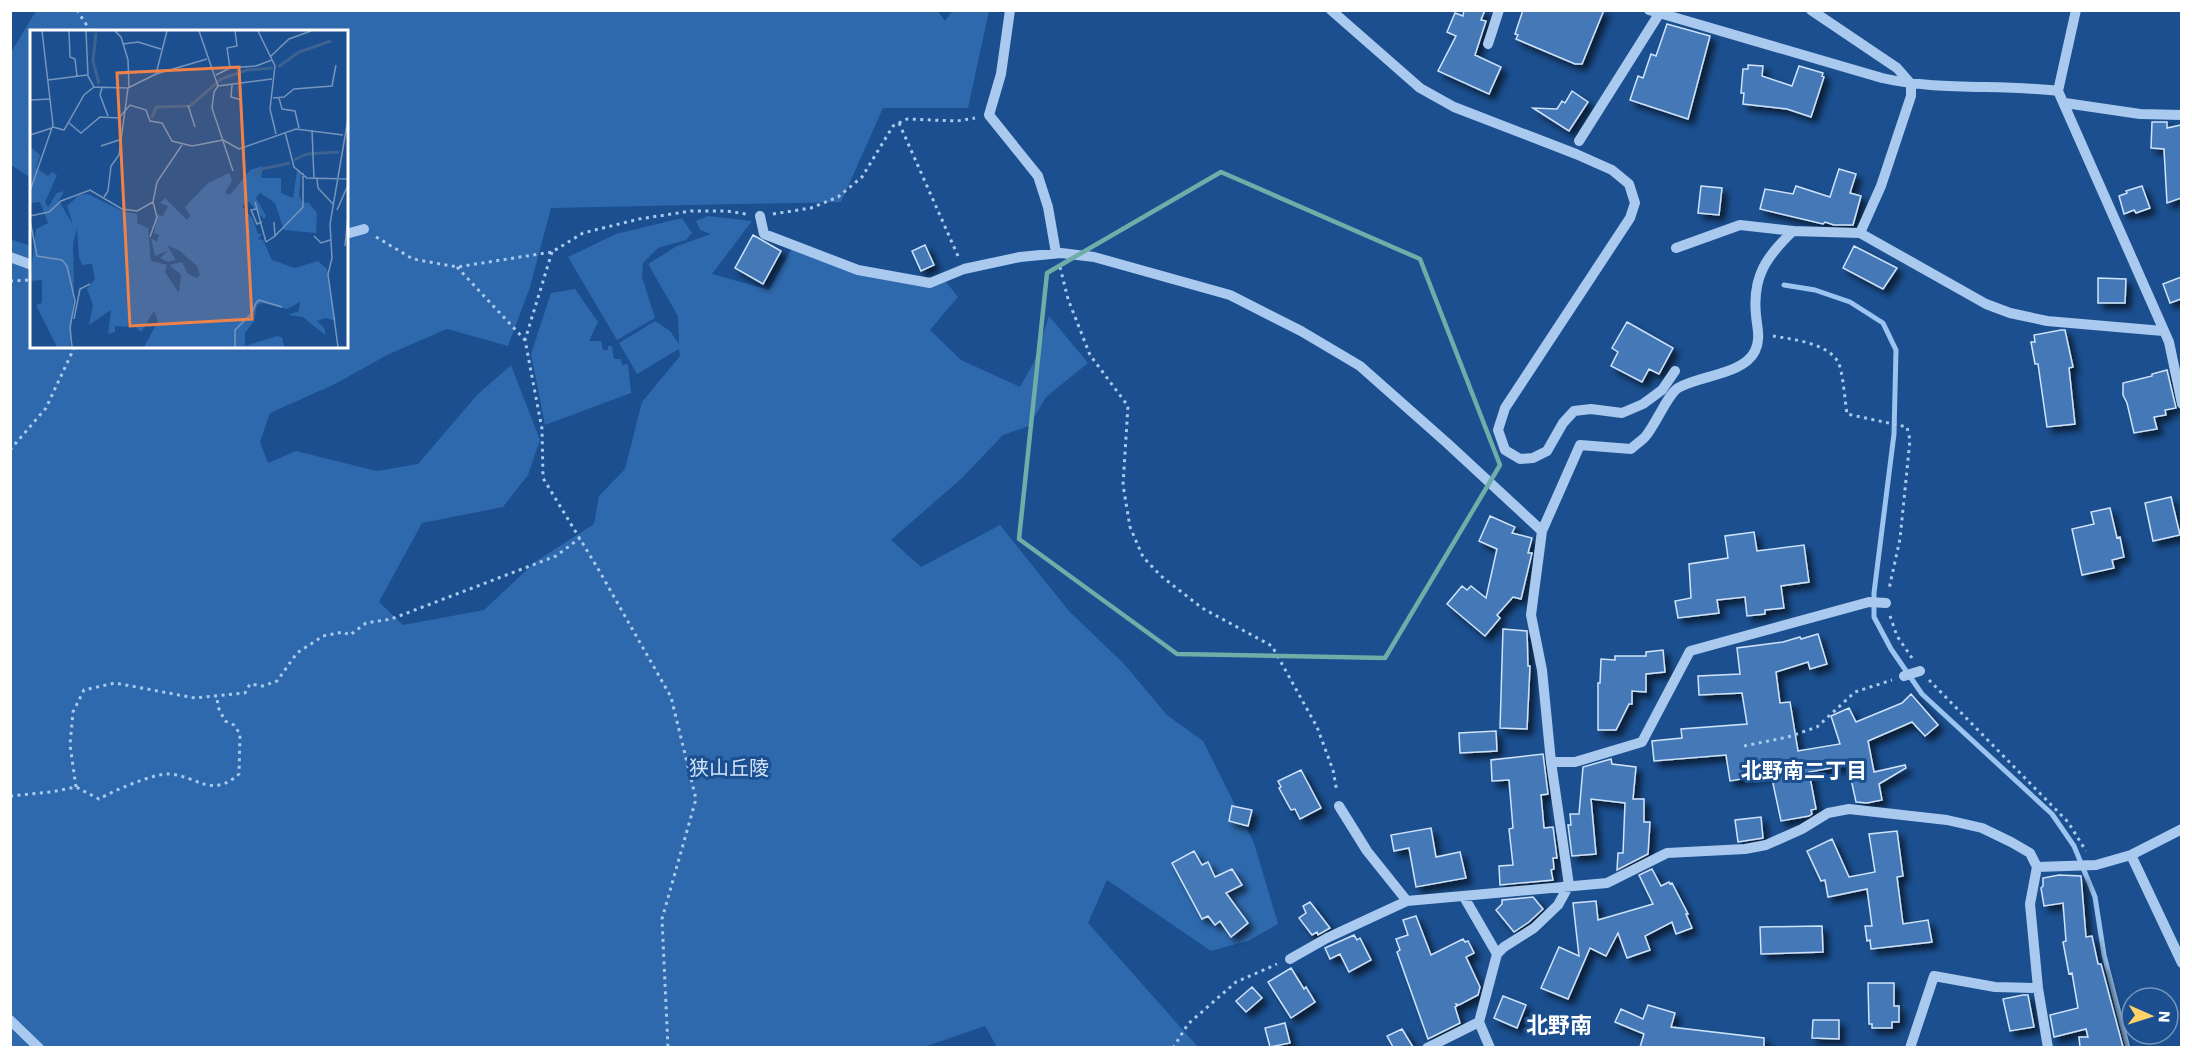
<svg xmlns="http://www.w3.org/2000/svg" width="2192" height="1058" viewBox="0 0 2192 1058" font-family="'Work Sans','Noto Sans JP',sans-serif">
<defs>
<filter id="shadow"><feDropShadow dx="5.5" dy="5.5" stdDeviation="3" flood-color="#0009"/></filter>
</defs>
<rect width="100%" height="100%" fill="#1b4f8f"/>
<path fill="#2e69ad" d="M937 10 945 21 952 11H989L968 108H883L841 202 551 208 530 287 508 346 447 329 389 354 335 384 270 413 260 442 268 463 296 451 377 471 418 464 477 395 511 365 540 440 528 475 503 507 422 523 379 602 403 625 484 610 535 562 594 524 599 496 625 469 642 402 680 356 679 349 637 374 619 343 655 321 670 331 679 344 678 316 648 264 677 246 711 234 700 230 696 221 708 216 752 221 712 274 769 290 791 250 852 265 946 282 958 297 930 330 961 360 1020 387 1034 362 1049 316 1088 363 1046 397 1029 426 1003 435 962 478 891 540 921 567 1000 525 1069 611 1124 664 1167 715 1203 741 1254 843 1278 924 1248 941 1211 951 1107 880 1088 923 1198 1047H997L985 1026 921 1048 11 1047 10 239 31 246 32 346H346V32H32L31 178 11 165 10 54 36 11Z
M682 218 692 233 686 240 658 248 643 263 642 277 655 318 617 340 568 257 616 234Z
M575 289 598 322 589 341H601L603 350H608V346H612L614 359H621L622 365 628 364 631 393 545 425 531 354 551 293Z"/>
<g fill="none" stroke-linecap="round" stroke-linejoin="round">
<path stroke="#9cc4f0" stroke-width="5" d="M1784 285 1815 290 1850 302 1883 323 1896 350 1894 434 1874 593V617L1891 649 1922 694 2052 814 2074 846 2095 897 2104 955 2128 1048"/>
</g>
<path fill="#4478b7" stroke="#cfe3fa" stroke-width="1.5" filter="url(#shadow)" d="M1464 10H1485L1481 20 1486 21 1475 55 1501 67 1489 94 1438 71 1456 36 1447 32 1455 13 1463 16Z
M1523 10H1604L1582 64H1575L1516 39 1518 35 1515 34Z
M1667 24 1710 36 1688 119 1630 100 1638 76 1643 78 1651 54 1656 56Z
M1748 65 1763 66 1762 76 1792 86 1799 66 1823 73 1822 76 1824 77 1811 117 1787 109 1743 104 1744 93H1741L1743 69H1748Z
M1572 91 1588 102 1569 131 1533 108 1557 109 1562 101 1565 103Z
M2152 122H2167V128L2181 125V198L2167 203 2164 149 2151 148Z
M1839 169 1856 174 1850 193 1861 196 1853 225H1834L1825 222 1823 224 1760 209 1765 189 1793 194 1796 186 1830 197Z
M1701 186 1722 188 1719 215 1698 213Z
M2142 186 2150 208 2136 213 2134 210 2124 214 2119 196 2127 193 2126 191Z
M753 235 781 251 763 284 735 268Z
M925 245 934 265 921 271 912 251Z
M1854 246 1897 268 1883 289 1843 268Z
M2181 277V299L2170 303 2163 284Z
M2098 278 2126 279 2125 303H2098Z
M1627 322 1673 348 1659 374 1649 369 1642 382 1611 366 1618 352 1612 348Z
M2061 330H2065L2073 367 2069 368 2075 424 2047 427 2038 364H2035L2031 342H2035L2034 335Z
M2167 370 2176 408 2165 410 2166 415 2154 417 2157 429 2134 433 2127 403 2123 395V383L2152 376V374Z
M2171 497 2180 535 2153 541 2145 503Z
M2110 508 2117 538 2120 537 2124 557 2112 560 2114 568 2082 575 2072 529 2094 524 2091 512Z
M1490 516 1515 527 1512 533 1532 538 1528 553H1532L1521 599 1513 597 1497 615 1500 618 1485 636 1447 604 1462 586 1467 590 1471 586 1486 598 1497 549 1479 541Z
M1754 532 1757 551 1804 545 1809 582 1781 586 1784 608 1765 610V614L1747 616 1745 597 1717 600 1719 613 1678 618 1675 601 1691 598 1689 564 1728 558 1725 536Z
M1503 629 1527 631 1528 666H1530L1527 729 1500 728Z
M1818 634 1827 664 1810 669 1808 662 1776 672 1780 703 1790 702 1798 751 1840 744 1831 716 1849 708 1856 722 1902 703 1911 694 1938 725 1925 736 1912 722 1868 741 1874 772 1905 765 1906 768 1879 784 1882 800 1867 803 1856 802 1848 765 1809 772 1816 809 1811 810 1812 814 1809 816 1781 821 1771 774 1730 781 1726 755 1654 761 1652 741 1682 738 1681 729 1747 724 1742 693 1699 695 1698 676 1740 674 1737 648 1783 642 1800 637 1801 639Z
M1663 650 1665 672 1646 674V692L1632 691V704H1629L1616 730H1598V683H1600L1601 659 1615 660V656H1646V652Z
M1496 731 1497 751 1460 753 1459 733Z
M1543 754 1548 794 1541 795 1544 828 1553 827 1557 858H1553L1554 869 1551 870 1553 880 1500 885 1499 866 1513 865 1509 829 1513 828 1509 780 1492 781 1491 760Z
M1611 759 1612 764 1636 767 1633 799H1644V822H1650L1648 854 1617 870 1618 853H1623L1625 803 1591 799 1596 854 1572 856 1568 825H1571L1570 814H1579L1583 767Z
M1301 770 1321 808 1300 819 1295 809 1291 810 1279 788 1281 787 1278 781Z
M1232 806 1252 810 1248 826 1229 821Z
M1761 817 1763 838 1738 842 1735 820Z
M1431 828 1436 857 1460 852 1466 878 1416 887 1409 848 1394 851 1391 835Z
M1897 831 1903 876 1897 877 1903 924 1928 920 1932 942 1871 949 1870 940 1867 941 1865 926H1872L1867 889 1828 897 1825 880 1821 881 1807 851 1832 839 1849 877 1875 872 1869 834Z
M1194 851 1202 865 1208 862 1215 877 1232 869 1242 885 1226 893 1248 923 1231 937 1220 921 1215 925 1208 916 1202 919 1172 863Z
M1652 869 1661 886 1669 882 1670 884 1672 883 1688 914H1686L1692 928 1676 934 1672 922 1645 936 1650 950 1627 958 1618 933 1606 956 1590 948 1568 999 1541 988 1559 947 1579 956 1573 903 1596 901 1598 920 1653 904 1639 875Z
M2059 875 2081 876 2086 937 2092 936 2098 964H2101L2123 1047H2080L2079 1037H2088L2086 1029 2054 1037 2050 1015 2078 1008 2072 973 2069 974 2063 942 2066 941 2063 903 2044 906 2041 888 2043 886V878Z
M1533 897 1543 909 1529 922 1514 932 1496 910 1502 904V900Z
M1310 902 1330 928 1318 935 1317 932 1312 935 1299 918 1306 913 1303 906Z
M1416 916 1431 955 1463 939 1465 942 1468 941 1474 953 1466 957 1480 987 1478 995 1459 1005 1456 1004 1457 1006 1455 1007 1460 1023 1428 1039 1397 952 1400 950 1396 939 1408 935 1403 920Z
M1822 926 1823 952 1761 954 1760 927Z
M1354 935 1357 940 1360 938 1371 960 1349 972 1340 954 1330 959 1325 948Z
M1291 968 1304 989 1306 987 1315 1002 1291 1018 1268 982Z
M1868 983H1894V1006H1899V1022H1892V1028H1872V1024H1869Z
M1252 987 1262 998 1246 1012 1236 1001Z
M2023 995H2028L2034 1027 2010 1031 2003 999Z
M1503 996 1526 1005 1517 1028 1494 1018Z
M1648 1005 1675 1013 1671 1027 1764 1038V1047H1640L1644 1034 1615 1022 1621 1009 1643 1019Z
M1813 1020H1839V1039L1812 1038Z
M1285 1023 1290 1043 1270 1047 1265 1028Z
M1402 1029 1413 1047H1393L1387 1036Z"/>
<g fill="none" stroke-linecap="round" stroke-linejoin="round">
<path stroke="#a9c9ee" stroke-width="3" stroke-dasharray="3 4.5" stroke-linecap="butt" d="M77 10 91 32
M899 123 958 256
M773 214 811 208 838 197 862 177 893 126 907 119 957 121 975 118
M376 237 413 259 457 267 552 252 583 233 639 219 691 211H726L746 214
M552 252 525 340 542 429 543 478 597 567 671 697 696 799 662 919 668 1048
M457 267 525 340
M1060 267 1068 299 1090 355 1128 406 1123 485 1130 527 1143 557 1161 576 1202 608 1272 646 1317 727 1333 770 1337 792
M10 281 30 280
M1773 336C1791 339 1828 343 1838 362 1843 371 1845 402 1847 414L1907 427 1910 440 1900 539 1889 589
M10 450 46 408 75 346
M1890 616 1897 636 1912 658
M1929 680 2068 822 2086 851
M1744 746 1788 737 1817 727 1855 692 1892 680
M76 787 70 745 73 712 84 690 115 683 195 698 245 693 250 684 263 686 277 681 297 653 323 636 343 632 350 635 366 623 391 619 407 613 556 556 580 538
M10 796 51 792 76 787 99 799C113 791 154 773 169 774 198 776 211 799 239 774L240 734 234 725 225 721 218 707 217 697
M1173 1048 1188 1024 1236 982 1277 964"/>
<path stroke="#a9c9ee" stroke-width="10" d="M1010 10 1001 74 989 115 1038 176 1048 207 1056 253
M1331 10 1420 88 1454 107 1576 154 1612 170 1629 184 1635 203 1630 218 1505 408 1498 430 1505 450 1520 459 1533 458 1547 451 1563 423 1574 411 1591 409 1622 413 1643 404 1662 390 1675 371
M1649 10 1882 78C1939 91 2000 84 2058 91
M1811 10 1897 68 1911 84V96L1881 186 1860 233
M2076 10 2058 91 2169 342 2182 404
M1488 44 1499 10
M2065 103 2140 114 2182 115
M1579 141 1659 14
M760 216 764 234 858 270 930 283 964 269 1020 257 1061 253 1094 257 1230 295 1301 331 1360 366 1447 443 1542 531
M346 234 364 229
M1676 248 1740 225 1793 231
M10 257 32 265
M1904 676 1920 671
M1551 762H1575L1642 742 1690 651 1869 602 1886 603
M1339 806 1367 851 1407 901
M2131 855 2182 963
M2037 867 2096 865 2131 855 2182 829
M1464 897 1497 954
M1290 959 1327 938 1407 901 1607 883 1667 853 1745 849 1766 845 1802 829 1828 813 1849 809 1947 820 1982 828 2011 842 2030 853 2037 867 2030 904 2038 988 2048 1048
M10 1020 39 1048
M1427 1048 1479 1022
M1490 1048 1479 1022 1497 954 1504 947 1534 928 1558 905 1569 885 1551 762 1542 670 1531 615 1542 531 1580 445 1631 449C1635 445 1641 441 1645 437 1655 426 1668 394 1678 388 1700 375 1743 375 1755 351 1761 338 1757 328 1756 315 1752 276 1767 256 1793 231L1860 233 1986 304 2010 313 2047 321 2163 331
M1910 1048 1934 976 1995 987 2038 988"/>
</g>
<path fill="none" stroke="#6fada8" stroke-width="4.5" stroke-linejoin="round" d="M1221 172 1420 259 1500 465 1385 658 1177 654 1019 539 1047 273Z"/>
<g text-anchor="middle" stroke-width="6" stroke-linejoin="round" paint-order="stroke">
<g font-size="20" fill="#cfe3fa" stroke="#1b4f8f">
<text x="729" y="775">狭山丘陵</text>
</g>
<g font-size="21" font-weight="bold" fill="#fff" stroke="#1b4f8f">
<text x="1804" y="778">北野南二丁目</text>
</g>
<g font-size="22" font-weight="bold" fill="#fff" stroke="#1b4f8f">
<text x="1559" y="1033">北野南</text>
</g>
</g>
<g transform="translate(30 30)">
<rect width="318" height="318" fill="#1b4f8f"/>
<path d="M1 117 10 125 6 138 18 146 22 142 27 145 15 172 18 177 27 163 34 161 29 171 43 195 37 176 49 165 58 164 92 181 107 184V193L118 198 121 231 137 235 135 242 149 263 151 245 139 235 152 232 158 244 167 248 170 245 167 236 150 221 137 215 146 230 138 232 130 228 138 221 125 226 121 208 127 212 129 205 124 203 127 185 133 186 138 176 130 173 135 168 157 190 160 186 155 177 178 153 199 143 202 150 195 163 200 165 220 140 233 136 231 148H251V163L263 168 267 141 271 143 269 165 272 172 279 173 287 183 286 203 254 200 245 173 230 163 226 168 236 186 234 189 219 172 212 176 223 189 228 204H232L228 209 233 210 242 230 265 238 288 231 297 239 306 291 296 288 287 291 295 299V305L273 287 258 285 269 281 270 272 257 279 232 273 227 275 224 291 215 303V316L247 306 252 307 254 317H114L128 291 124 281 111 302 99 291 97 297 85 296V302L78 304 81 280 59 295 63 275 57 259 65 249 62 234 52 235 49 227 47 198 43 214 44 261 40 317H27L6 275 12 273V250L0 251 6 199 18 193 10 172 0 173Z" fill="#2e69ad"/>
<path fill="none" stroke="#3c6290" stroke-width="3" d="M66 3 63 31 69 54M248 37 269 22 301 11M122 88 126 77 160 76 191 49 217 40 243 38M264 130 277 124 309 122M224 147 232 139 260 133"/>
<path fill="none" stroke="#7695bc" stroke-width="1.5" d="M39 1 40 27 45 29 47 46M56 1 58 46 64 57M85 1 91 7 98 30 99 57M169 1 188 56M228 1 245 36 240 79 246 104M93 14 108 12 131 19M240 27 259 9 281 1M200 38 197 18 207 16 205 1M126 44 137 1M186 45 200 38 226 36 242 30M18 50 57 45M202 55 201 67 212 70M72 57 70 65 78 86M243 68 254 67 264 59 302 56 306 35M249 68 252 79 265 81 269 98M0 70 20 69M158 75 165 97M39 93 51 103 70 87 89 88 100 75 116 80 120 91 132 93 142 111 162 116 193 110M23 97 34 100 54 65 64 57 98 58 126 44 177 29M282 100 284 149M255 102 264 137 277 148 318 149M0 105 22 98M193 110 209 119 266 99 313 105M71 116 89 110M203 141 182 78 184 62 188 56 242 49M287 149 288 158 303 174M0 161 23 95 12 1M74 167 78 161 81 136 89 125 98 58M225 172 236 212M226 179 221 180 227 194 232 192M307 180 318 155M0 186 19 182 31 171 60 160 92 179 107 181 123 172M0 190 7 226 32 230 37 236 45 271 40 297 42 317M245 206 273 177V143M284 206 291 213 300 210M120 207 127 187 123 172 127 152 152 115M236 212 245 206 244 192M315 216 318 186M44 289 50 259 60 254M205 317V300L222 283 226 273 229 270 252 277M308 317 298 244 302 228 300 194 318 89"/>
<path fill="#ee8249" fill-opacity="0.15" stroke="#ee8249" stroke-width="3" d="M209 37 222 289 100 296 87 43Z"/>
<rect width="318" height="318" fill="none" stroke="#fff" stroke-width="3"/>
</g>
<rect width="2192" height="1058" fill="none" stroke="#ffffff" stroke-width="24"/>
<g transform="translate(2150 1016) rotate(93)"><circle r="28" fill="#1b4f8f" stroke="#7695bc" stroke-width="1.5"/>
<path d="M0-4.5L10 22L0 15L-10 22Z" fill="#ffd166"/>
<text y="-9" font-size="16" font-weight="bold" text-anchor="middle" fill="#ffffff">N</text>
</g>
</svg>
